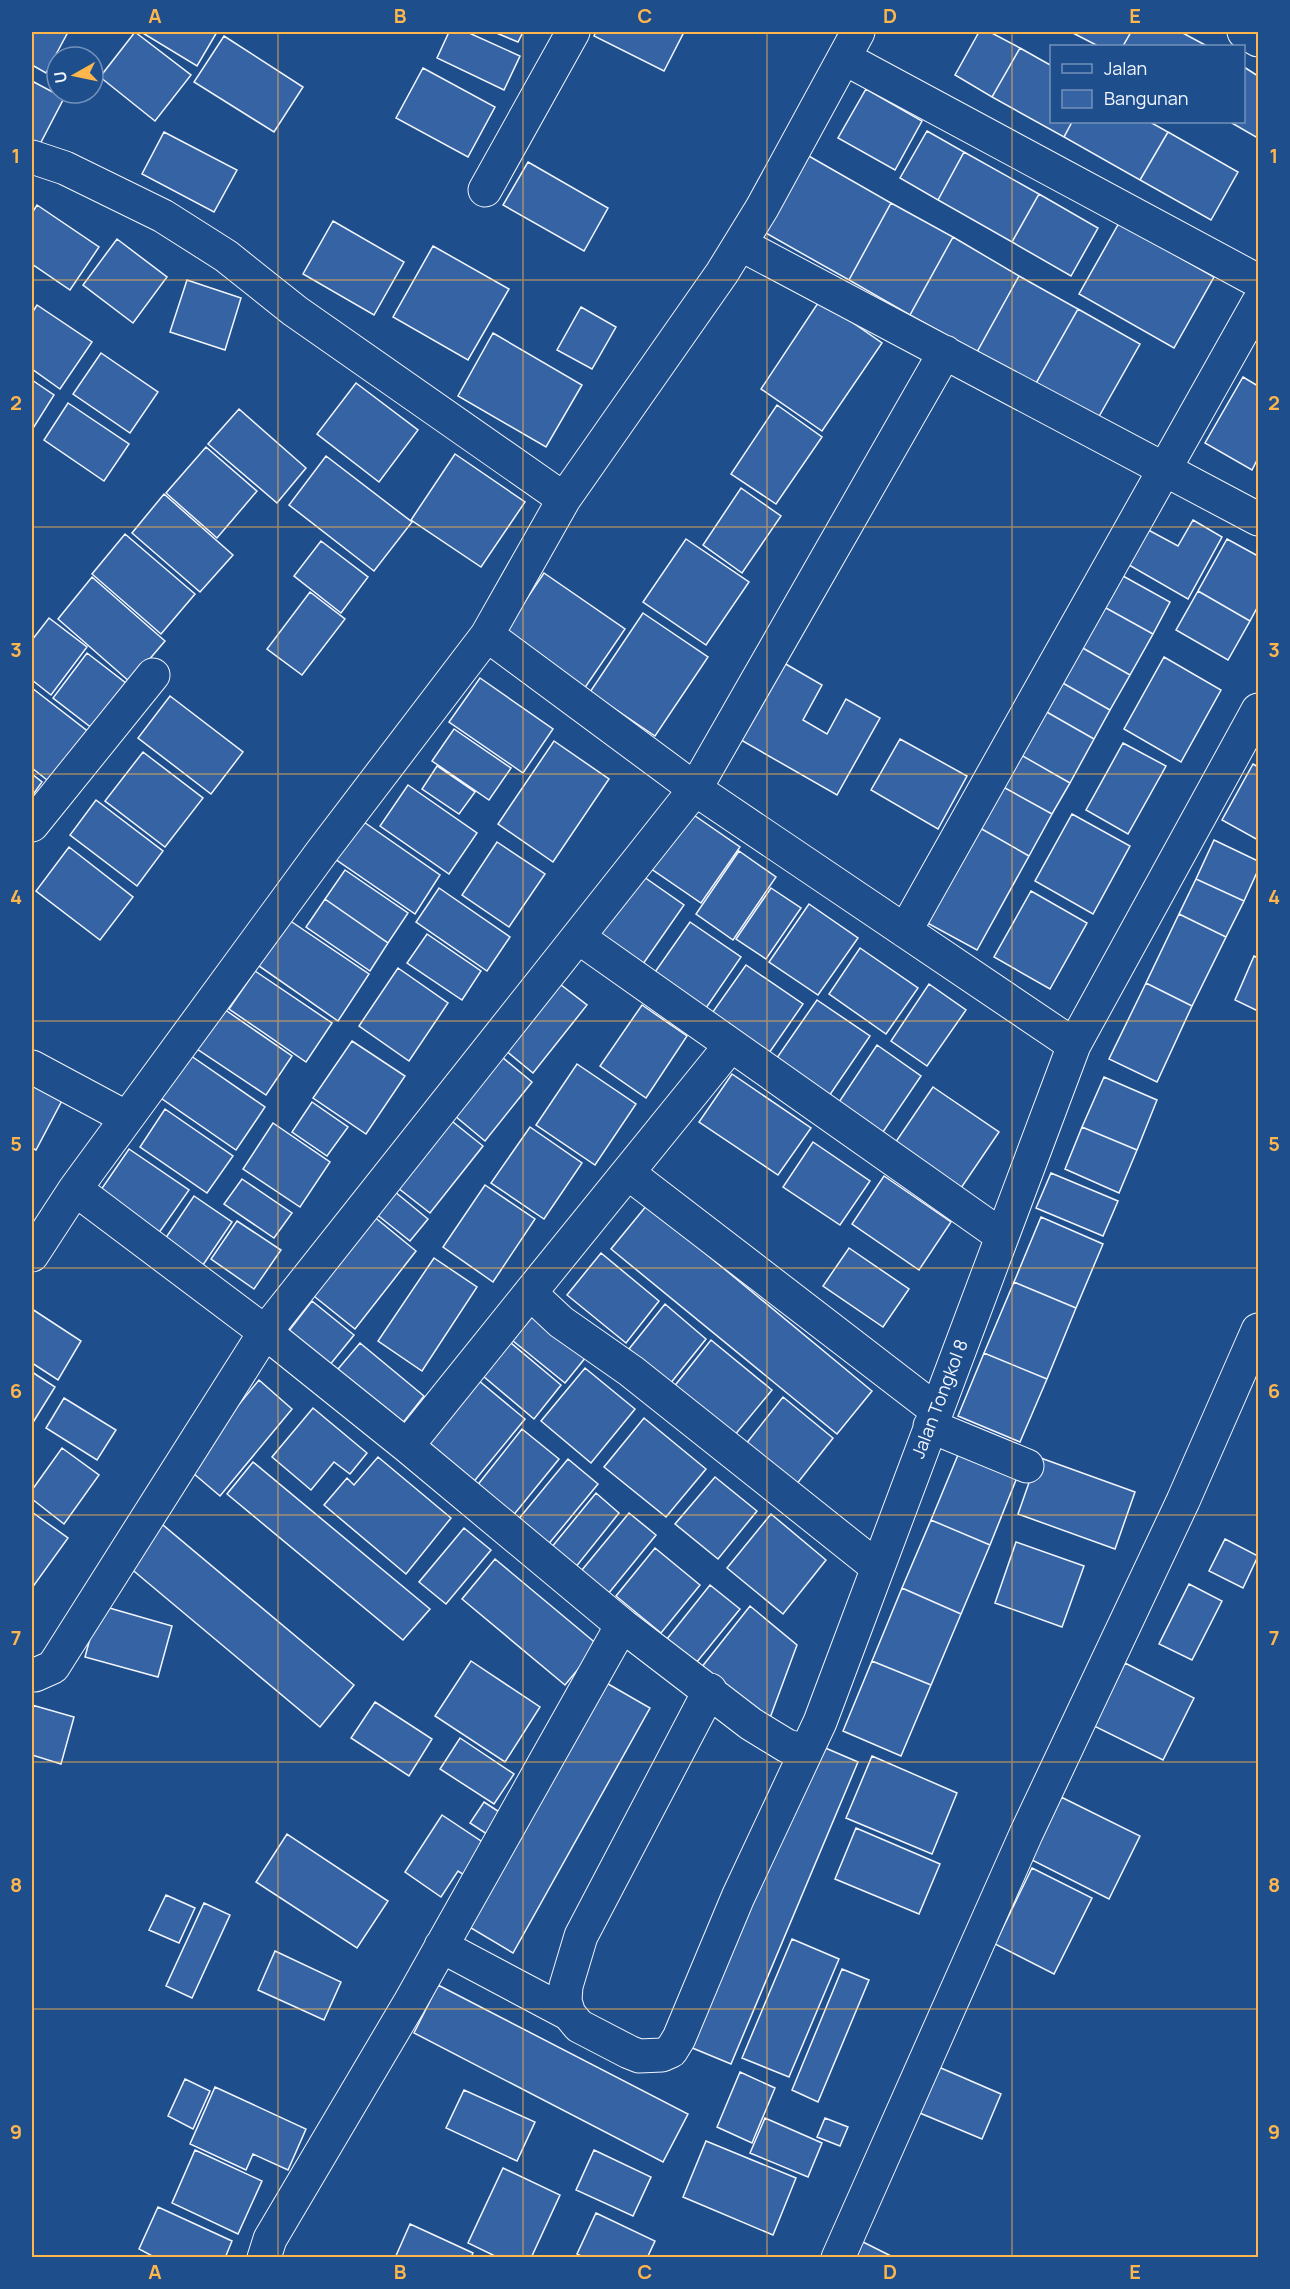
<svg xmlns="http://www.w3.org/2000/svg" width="1290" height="2289" viewBox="0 0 1290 2289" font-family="Manrope,sans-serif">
<rect width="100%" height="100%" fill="#1f4e8c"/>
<path fill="#3563a3" stroke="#f2f6ff" stroke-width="1.5" d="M32 32H68L46 73 32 65Z
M135 32 191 75 155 121 100 77Z
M141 32H217L197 66Z
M449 32H467L520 56 504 90 437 58Z
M494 32H523L518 42Z
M596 32H684L664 71 594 36Z
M979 32H990L1020 48 992 97 955 75Z
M1071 32H1131L1123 46H1098Z
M1131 32H1181L1207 46H1123Z
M224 36 303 87 274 132 194 82Z
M1020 48 1052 66V122H1072L1064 137 992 97Z
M1244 67 1258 76V133L1256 137 1230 122H1244Z
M423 68 495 107 468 157 396 118Z
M32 81 64 98 39 146 32 142Z
M866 89 922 121 895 170 838 138Z
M1072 122H1150L1168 132 1140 180 1064 137Z
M927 131 964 152 938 200 900 178Z
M164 132 237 170 214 212 142 174Z
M1168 132 1238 172 1211 220 1140 180Z
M964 152 1039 194 1012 242 938 200Z
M807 155 891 203 849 280 764 232Z
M528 162 608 208 584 251 503 205Z
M1039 194 1098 228 1071 276 1012 242Z
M891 203 953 237 910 315 849 280Z
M37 205 99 247 70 290 32 264V213Z
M333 221 404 262 374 315 303 274Z
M1119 223 1214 277 1174 348 1079 294Z
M953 237 1019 276 977 352 910 315Z
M117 239 167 277 133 323 83 285Z
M433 246 509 289 468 360 393 317Z
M1019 276 1078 309 1035 385 977 352Z
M187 280 241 298 225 350 170 332Z
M820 300 882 343 822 431 761 389Z
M37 305 92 342 60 389 32 369V313Z
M581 307 616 327 592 369 557 350Z
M1078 309 1140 344 1097 420 1035 385Z
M493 333 582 385 546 447 458 396Z
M101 353 158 392 130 433 73 394Z
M1243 377 1258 386V458L1252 470 1205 443Z
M32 380 54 395 32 430Z
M356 383 418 430 379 482 317 434Z
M68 403 129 444 104 481 44 440Z
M777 405 822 437 776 504 731 474Z
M239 409 306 468 277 503 208 444Z
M206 447 257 491 217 538 166 493Z
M455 454 525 502 481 567 411 520Z
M326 456 412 522 374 571 289 505Z
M741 488 781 516 742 573 703 545Z
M164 494 233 555 200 592 132 533Z
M1193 520 1222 537 1188 599 1122 561 1141 526 1178 546Z
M125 534 195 594 161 634 92 574Z
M686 539 749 582 706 645 643 602Z
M1227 539 1258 556V606L1250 621 1198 591Z
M321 541 368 577 341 613 294 576Z
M1114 571 1170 602 1153 634 1097 603Z
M544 573 625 629 584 689 503 634Z
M92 577 165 641 130 682 58 619Z
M1198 591 1250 621 1228 660 1176 630Z
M310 592 345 619 302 675 267 649Z
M1097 603 1153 634 1130 675 1074 643Z
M643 613 708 657 655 736 590 692Z
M49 618 87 647 51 695 32 680V640Z
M1074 643 1130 675 1110 710 1054 678Z
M87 653 131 687 97 732 53 698Z
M1164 657 1221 690 1181 762 1124 729Z
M784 663 822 685 803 720 827 734 846 699 880 718 837 795 741 740Z
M480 678 553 729 523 773 449 722Z
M1054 678 1110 710 1094 739 1038 707Z
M32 688 90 733 52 784 32 768Z
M170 696 243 752 211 794 138 738Z
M1038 707 1094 739 1070 783 1014 751Z
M454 729 511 768 489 800 432 761Z
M900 739 967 776 938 829 871 790Z
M554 741 609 779 553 862 498 824Z
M1123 743 1166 766 1128 834 1086 810Z
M1014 751 1070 783 1052 814 996 783Z
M143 752 203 798 165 847 105 801Z
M1253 764 1258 767V840L1222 820Z
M437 766 475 792 459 814 422 789Z
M32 774 42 782 32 796Z
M996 783 1052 814 1029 856 973 824Z
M408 785 477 833 449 874 380 826Z
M96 800 163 851 137 886 70 835Z
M685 809 740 847 701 903 647 866Z
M1072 814 1130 846 1093 914 1035 881Z
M361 820 440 875 415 914 335 859Z
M973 824 1029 856 977 950 920 919Z
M1214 840 1258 861V870L1244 901 1196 879Z
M497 842 545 874 509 927 462 895Z
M69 847 133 897 100 940 36 891Z
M739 851 776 877 733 940 696 914Z
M345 870 408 913 388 943 325 899Z
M634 870 684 905 643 964 593 929Z
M1196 879 1244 901 1226 937 1179 914Z
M439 888 510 937 487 971 416 922Z
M771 888 801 908 766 959 736 939Z
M1031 891 1087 923 1050 989 994 957Z
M325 899 388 943 370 971 306 927Z
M809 904 858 938 818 995 769 962Z
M280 914 369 974 338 1021 249 959Z
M1179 914 1226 937 1192 1006 1146 983Z
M690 922 741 957 706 1008 655 972Z
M427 934 481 971 462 1000 407 963Z
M860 948 918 988 886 1034 829 994Z
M1254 956 1258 958V1011L1235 1000Z
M746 965 803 1004 767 1056 710 1016Z
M398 968 448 1003 409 1061 359 1026Z
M255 971 332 1023 306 1062 229 1009Z
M552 978 587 1005 533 1073 499 1045Z
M1146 983 1192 1006 1157 1082 1109 1059Z
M929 984 966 1010 927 1066 891 1041Z
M817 1000 870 1036 825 1102 772 1065Z
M642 1005 687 1036 646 1098 600 1066Z
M221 1007 292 1056 266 1095 194 1047Z
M352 1041 405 1076 366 1134 313 1098Z
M877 1045 921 1076 881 1135 837 1105Z
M184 1051 265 1107 236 1150 155 1094Z
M496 1052 532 1082 485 1141 449 1111Z
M577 1064 636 1104 595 1165 536 1125Z
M32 1074 66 1093 36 1150 32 1148Z
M732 1074 811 1128 778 1175 699 1122Z
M1104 1077 1157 1100 1137 1150 1082 1127Z
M933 1087 999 1132 959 1191 893 1146Z
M312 1102 348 1127 327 1156 292 1132Z
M165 1109 233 1156 207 1193 140 1147Z
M443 1114 483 1146 430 1213 389 1181Z
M273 1123 330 1162 300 1207 243 1169Z
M530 1127 582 1163 544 1219 491 1183Z
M1082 1127 1137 1150 1119 1193 1065 1169Z
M813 1142 870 1181 840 1225 783 1187Z
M129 1149 189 1190 156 1237 96 1197Z
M1051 1173 1118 1201 1103 1236 1036 1208Z
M884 1176 951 1222 919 1270 852 1224Z
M242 1179 292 1213 274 1238 224 1204Z
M485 1185 535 1219 493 1282 443 1247Z
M389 1187 428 1219 410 1241 371 1210Z
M194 1196 232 1222 203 1265 165 1239Z
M647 1205 872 1391 837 1434 611 1249Z
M372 1215 416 1251 355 1329 310 1293Z
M1041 1217 1103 1244 1076 1308 1014 1282Z
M237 1221 281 1250 254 1289 211 1259Z
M849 1248 909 1289 883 1327 823 1286Z
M601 1253 659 1301 626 1343 567 1295Z
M434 1258 477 1287 422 1371 378 1341Z
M1014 1282 1076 1308 1047 1379 984 1353Z
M527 1300 590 1352 565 1383 502 1332Z
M312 1301 354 1335 329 1366 288 1332Z
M665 1304 706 1339 670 1384 629 1349Z
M32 1309 81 1341 58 1380 32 1363Z
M505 1338 561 1385 534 1419 477 1371Z
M711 1340 772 1390 729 1442 669 1393Z
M360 1343 424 1396 398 1429 333 1375Z
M984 1353 1047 1379 1020 1442 958 1416Z
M585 1368 635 1409 591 1463 541 1421Z
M32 1372 55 1387 32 1424Z
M259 1380 292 1409 220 1496 187 1468Z
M478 1380 525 1419 467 1490 421 1451Z
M783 1397 833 1438 792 1490 742 1449Z
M64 1398 116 1430 97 1460 46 1428Z
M313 1408 367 1453 350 1474 334 1462 311 1490 272 1457Z
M644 1418 706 1469 666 1517 604 1467Z
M522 1429 559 1459 512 1517 476 1487Z
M62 1448 99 1475 64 1524 32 1499V1490Z
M960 1450 1018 1475 990 1545 931 1520Z
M378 1457 451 1518 406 1574 324 1505 347 1478 354 1485Z
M1038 1457 1135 1492 1115 1549 1018 1514Z
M568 1459 598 1484 542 1552 512 1527Z
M253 1462 430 1609 403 1640 227 1494Z
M715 1477 757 1511 718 1559 675 1524Z
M596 1493 619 1513 575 1568 551 1548Z
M32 1512 68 1538 32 1588Z
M629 1513 656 1535 604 1599 577 1576Z
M771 1514 826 1560 783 1614 727 1568Z
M157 1520 354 1685 320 1727 123 1562Z
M931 1520 990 1545 961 1614 902 1588Z
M464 1528 491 1550 446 1604 419 1582Z
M1225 1539 1258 1556 1243 1588 1209 1571Z
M1016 1542 1084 1566 1062 1627 995 1603Z
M655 1548 700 1585 661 1633 616 1596Z
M495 1559 598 1645 565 1685 462 1599Z
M1189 1584 1222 1601 1192 1660 1159 1644Z
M710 1585 740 1609 692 1668 663 1644Z
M902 1588 961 1614 931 1685 872 1661Z
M99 1605 172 1626 158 1677 85 1657Z
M750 1606 797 1645 767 1726 701 1668Z
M471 1661 540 1707 505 1762 435 1716Z
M872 1661 931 1685 901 1756 843 1731Z
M1125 1663 1194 1698 1163 1760 1094 1726Z
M603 1681 650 1708 513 1953 466 1925Z
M375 1702 432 1739 409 1776 351 1738Z
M32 1705 74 1717 61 1764 32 1755Z
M460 1738 514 1774 494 1804 440 1769Z
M816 1744 858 1762 731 2064 690 2047Z
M872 1756 957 1793 932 1854 846 1818Z
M1061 1797 1140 1836 1109 1899 1030 1859Z
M484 1802 510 1819 496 1840 470 1823Z
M442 1815 490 1847 469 1878 458 1871 441 1897 405 1872Z
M856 1828 940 1864 919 1914 835 1879Z
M287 1834 388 1901 357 1948 256 1882Z
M1032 1868 1092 1898 1054 1974 995 1944Z
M166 1895 195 1908 179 1943 149 1930Z
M204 1903 230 1915 192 1998 166 1986Z
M792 1939 839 1959 789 2077 742 2058Z
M275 1951 341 1982 324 2020 258 1990Z
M842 1969 869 1980 818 2102 792 2090Z
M438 1985 688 2114 663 2162 414 2033Z
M934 2065 1001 2094 982 2139 915 2111Z
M740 2072 775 2088 752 2143 717 2127Z
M185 2079 210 2091 193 2129 168 2116Z
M215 2087 306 2129 288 2170 253 2154 246 2170 190 2144Z
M464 2090 535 2122 517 2161 446 2128Z
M765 2118 822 2143 808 2177 750 2153Z
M825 2118 848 2127 840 2146 817 2137Z
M706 2141 796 2178 773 2235 683 2197Z
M195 2150 262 2181 238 2234 172 2203Z
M594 2150 651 2177 633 2216 576 2190Z
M503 2168 560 2195 531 2258H499L468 2243Z
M158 2207 232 2241 225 2258H156L139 2249Z
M596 2213 655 2241 647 2258H585L577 2254Z
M410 2224 473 2253 471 2258H395Z
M861 2241 895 2258H854Z"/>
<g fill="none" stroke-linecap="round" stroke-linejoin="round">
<defs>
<path id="minor" d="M1244 32 1258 40
M844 58 1258 281
M32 157 65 168 163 216 226 256 295 311 564 499
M485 190 573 32
M740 244 1258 519
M487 635 695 789 1074 1045
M32 825 153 675
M905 931 1258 303
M578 937 1002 1236
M731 1045 530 1293 561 1322 631 1371 877 1567
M32 1067 127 1118
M628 1173 936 1410
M75 1189 265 1332 695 789 945 352
M32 1255 75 1189 127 1118 321 853 487 635 564 499 722 273 762 208 858 32
M930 1426 1027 1466
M407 1446 530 1293
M32 1674 35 1675 53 1667 265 1332 407 1446 622 1625 751 1724 787 1746 805 1751
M710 1690 581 1936 566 1986 565 2001 569 2014 579 2026 629 2052 639 2056 662 2055 671 2051 679 2038 738 1897 820 1722 1074 1045 1258 710
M441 1946 569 2014
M264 2258 270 2239 409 2004 622 1625
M838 2258 1026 1834 1183 1501 1258 1330"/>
</defs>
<use href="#minor" stroke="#f2f6ff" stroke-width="35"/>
<use href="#minor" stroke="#1f4e8c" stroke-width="33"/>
</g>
<path fill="none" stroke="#ffb74d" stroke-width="1.5" stroke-opacity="0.55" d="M278 32V2258M523 32V2258M767 32V2258M1012 32V2258M32 280H1258M32 527H1258M32 774H1258M32 1021H1258M32 1268H1258M32 1515H1258M32 1762H1258M32 2009H1258"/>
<g text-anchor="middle" stroke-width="4.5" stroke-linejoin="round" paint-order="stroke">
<g font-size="18" fill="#f2f6ff" stroke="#1f4e8c">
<text transform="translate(940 1399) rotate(-69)" y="6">Jalan Tongkol 8</text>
</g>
</g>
<rect width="1290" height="2289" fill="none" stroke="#1f4e8c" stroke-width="66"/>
<rect x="1050" y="45" width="195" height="78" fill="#1f4e8c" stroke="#7391ba" stroke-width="1.5"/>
<rect x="1062" y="64" width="30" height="9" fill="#1f4e8c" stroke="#7391ba" stroke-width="1.5"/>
<text x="1104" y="75" font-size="18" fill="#f2f6ff">Jalan</text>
<rect x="1062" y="90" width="30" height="18" fill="#3563a3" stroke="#7391ba" stroke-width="1.5"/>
<text x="1104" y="105" font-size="18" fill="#f2f6ff">Bangunan</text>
<g transform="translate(75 75) rotate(261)"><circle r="28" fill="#1f4e8c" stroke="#7391ba" stroke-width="1.5"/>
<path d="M0-4.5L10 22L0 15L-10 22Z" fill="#ffb74d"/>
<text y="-9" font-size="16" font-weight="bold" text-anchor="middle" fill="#f2f6ff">U</text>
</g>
<rect x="33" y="33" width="1224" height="2223" fill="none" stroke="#ffb74d" stroke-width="2"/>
<g font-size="20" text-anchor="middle" font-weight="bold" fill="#ffb74d">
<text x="155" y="23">A</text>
<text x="400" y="23">B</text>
<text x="645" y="23">C</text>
<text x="890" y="23">D</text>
<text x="1135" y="23">E</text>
<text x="16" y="163">1</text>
<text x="1274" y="163">1</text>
<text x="16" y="410">2</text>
<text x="1274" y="410">2</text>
<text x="16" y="657">3</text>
<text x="1274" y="657">3</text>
<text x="16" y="904">4</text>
<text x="1274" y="904">4</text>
<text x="16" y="1151">5</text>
<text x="1274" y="1151">5</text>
<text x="16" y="1398">6</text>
<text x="1274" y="1398">6</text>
<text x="16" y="1645">7</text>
<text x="1274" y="1645">7</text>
<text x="16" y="1892">8</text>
<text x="1274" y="1892">8</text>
<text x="16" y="2139">9</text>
<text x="1274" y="2139">9</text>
<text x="155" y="2279">A</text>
<text x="400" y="2279">B</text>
<text x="645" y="2279">C</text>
<text x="890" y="2279">D</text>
<text x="1135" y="2279">E</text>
</g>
</svg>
